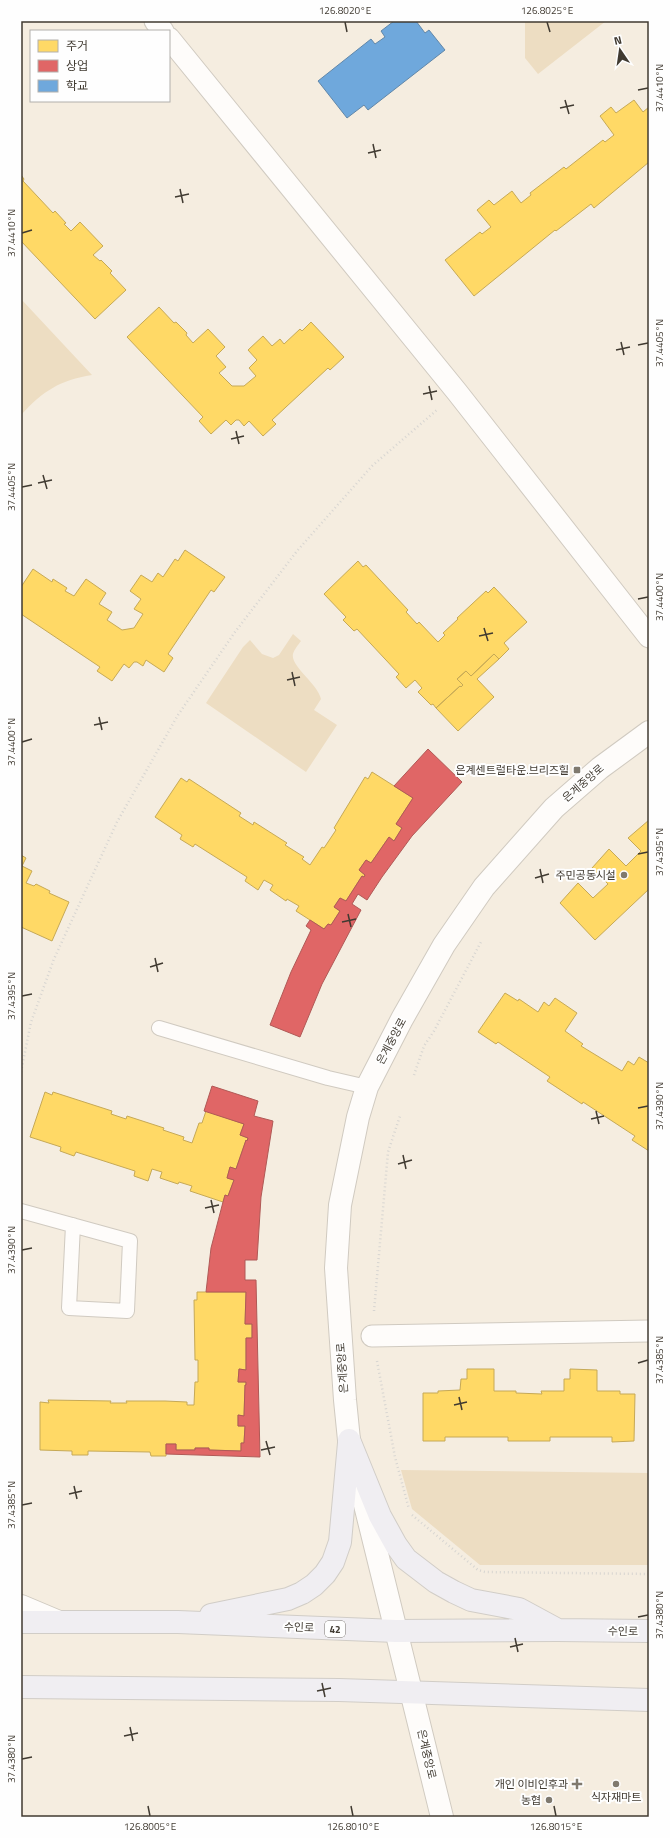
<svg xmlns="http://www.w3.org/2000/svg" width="670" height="1838" viewBox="0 0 670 1838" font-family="'Titillium Web','Noto Sans KR',sans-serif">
<rect width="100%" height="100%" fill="#f5ede0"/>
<path fill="#edddc2" d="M525 21H606L538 74 525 58Z
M21 299 92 375C60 380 43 391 21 415Z
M293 634 301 641C298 645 294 650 293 654 290 666 318 684 321 699L314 710 337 725 306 772 206 703 243 647 250 640 262 654 273 658 279 655Z
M401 1470 649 1473V1565H480L412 1509Z"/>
<path fill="#ffd966" stroke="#c6a956" d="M634 100 643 112 649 107V162L594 208 591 204 556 231 555 230 474 296 445 260 480 232 482 234 491 227 477 210 489 200 494 205 512 191 521 203 531 195 530 193 564 167 566 169 603 140 605 142 614 135 600 116 611 107 616 113Z
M21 175 24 179 23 181 53 213 55 211 66 223 64 224 71 231 80 222 103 246 93 255 100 261 101 260 112 271 110 273 126 290 95 319 21 241Z
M159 307 174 323 176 322 187 333 186 335 193 343 208 329 225 347 216 356 226 367 219 373 232 386H244L256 376 249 368 257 360 248 350 263 336 272 346 280 339 284 344 300 329 302 331 311 322 344 357 330 370 328 368 272 420 276 424 263 436 249 421 244 426 239 420H236L231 425 226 420 211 434 199 421 203 417 127 337Z
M185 550 225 577 214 592 211 590 168 654 173 658 164 672 146 660 143 666 137 662H134L129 668 124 664 112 681 97 671 100 667 21 614V587L33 569 52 582 53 579 67 588 65 591 74 596 86 579 106 593 99 604 112 612 107 620 122 630 134 628 143 614 134 609 141 599 130 591 141 575 152 582 158 573 163 577 175 559 178 561Z
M358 561 363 567 366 565 408 610 406 612 417 624 419 622 438 642 445 635 443 633 458 619 457 618 486 591 488 593 494 587 527 622 504 643 509 649 499 659 494 654 471 676 466 671 457 679 463 685 461 687 460 686 436 708 433 704 431 705 418 692 422 688 415 680 406 688 396 677 399 674 357 629 354 631 343 620 346 617 324 594Z
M494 654 499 659 477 679 494 697 458 731 436 708 460 686 461 687 463 685 457 679 466 671 471 676Z
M372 772 413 798 396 824 402 828 394 841 389 837 371 863 366 860 359 870 365 875 364 877 362 876 346 901 340 898 334 907 340 911 331 925 328 924 324 929 296 911 299 906 287 899 286 901 270 890 273 885 264 880 258 890 245 881 247 877 195 844 193 847 180 839 182 835 155 817 181 778 187 782 189 779 241 813 239 816 253 825 254 822 287 843 285 845 304 857 302 859 310 865 322 847 324 848 336 830 334 828 365 777 368 779Z
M649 820V889L595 940 560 903 578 883 593 898 608 884 592 868 609 849 626 866 641 851 628 838Z
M21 855 26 858 22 866 32 871 26 883 34 886 36 884 50 891 49 893 69 902 52 941 21 927Z
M505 993 518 1001 519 999 538 1012 544 1002 549 1006 555 998 577 1013 565 1031 583 1044 581 1046 622 1071 628 1061 634 1065 639 1057 649 1063V1151L632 1140 635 1136 583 1102 582 1104 547 1081 550 1077 498 1042 496 1044 478 1032Z
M45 1092 52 1095 53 1092 112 1111 111 1114 126 1119 127 1116 164 1128 163 1130 184 1137 183 1140 192 1143 199 1123H202L206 1111 244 1124 240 1135 248 1138 247 1141 246 1140 236 1169 230 1167 227 1178 234 1180 228 1196 225 1195 223 1202 190 1191 192 1186 179 1182 178 1184 160 1178 162 1172 152 1169 148 1181 134 1176 135 1171 76 1152 74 1156 60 1151 61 1147 30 1137Z
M197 1292H246L245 1324H252V1338H246V1370L239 1369 238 1382H246V1385H245L244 1416 238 1415V1426H245L244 1443H241V1451L209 1450V1448H195V1450H176V1444H166V1456H151L150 1452 88 1451V1455H72V1451L40 1450V1402L49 1403 48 1400 111 1401 110 1403H127L126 1401H165L187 1402V1405H194L195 1382H198V1360H195L194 1300H197Z
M467 1369H494V1391H516V1393L542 1394 541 1391H564V1379H570V1369L597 1370V1391H620V1394H635L634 1441 612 1442V1437H550V1441H508V1437H445V1441H423V1393H438V1391L460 1390 461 1379H467Z"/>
<path fill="#e06666" stroke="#b05956" d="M428 749 462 782 412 836 382 877 367 900 358 894 352 904 361 910 322 984 300 1037 270 1025 291 972 311 930 306 926 310 920 324 929 328 924 331 925 340 911 334 907 340 898 346 901 362 876 364 877 365 875 359 870 366 860 371 863 389 837 394 841 402 828 396 824 413 798 394 786Z
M212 1086 258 1101 254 1116 273 1121 261 1197 257 1260H245V1280H256L260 1457 166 1454V1444H176V1450H195V1448H209V1450L241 1451V1443H244L245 1426H238V1415L244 1416 245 1385H246V1382H238L239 1369 246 1370V1338H252V1324H245L246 1292H206L211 1248 223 1202 225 1195 228 1196 234 1180 227 1178 230 1167 236 1169 246 1140 247 1141 248 1138 240 1135 244 1124 204 1111Z"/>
<path fill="#6fa8dc" stroke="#6187a9" d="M394 21H416L425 33 429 30 445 50 368 110 364 105 347 118 318 81 371 39 375 44 385 37 381 31Z"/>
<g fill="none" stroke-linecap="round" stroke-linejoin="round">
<defs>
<path id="service" d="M159 1028 328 1078 367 1087
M21 1211 130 1241 127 1311 69 1308 73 1225"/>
<path id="pedestrian" d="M155 21 163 31
M169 38 457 392 649 637
M372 1336 649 1331"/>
<path id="minor" d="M21 1606 59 1622"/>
<path id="tertiary" d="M442 1817 349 1440 345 1400 336 1268 340 1205 358 1117 367 1087 402 1019 444 945 484 887 554 808 600 768 649 732"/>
<path id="primary" d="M349 1440 380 1516 396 1545 406 1559 436 1582 454 1592 471 1600 519 1609 556 1629
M211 1615 288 1599 302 1593 314 1585 325 1574 333 1562 340 1542 349 1443
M21 1622H178L396 1631 557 1630 649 1631
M21 1687 339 1690 649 1700"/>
</defs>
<use href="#service" stroke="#d0cac0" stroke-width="16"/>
<use href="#pedestrian" stroke="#d0cac0" stroke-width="23"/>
<use href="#minor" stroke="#d0cac0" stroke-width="24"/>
<use href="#tertiary" stroke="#d0cac0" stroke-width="24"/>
<use href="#primary" stroke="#d1cdc7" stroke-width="24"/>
<path stroke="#d7d5d1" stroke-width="2.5" stroke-dasharray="1 3" stroke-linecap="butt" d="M21 1072 31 1022 54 959 117 822 178 715 235 632 297 551 372 466 438 409
M414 1075 424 1046 434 1031 482 940
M374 1311 388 1152 400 1116
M377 1361 395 1457 409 1509
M412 1515 478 1570 485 1572 649 1574"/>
<use href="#service" stroke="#fefcfa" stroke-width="14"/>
<use href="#pedestrian" stroke="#fefcfa" stroke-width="21"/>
<use href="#minor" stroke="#fefcfa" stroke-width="22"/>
<use href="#tertiary" stroke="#fefcfa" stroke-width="22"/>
<use href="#primary" stroke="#f0eef2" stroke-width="22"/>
</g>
<path fill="none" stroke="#403a31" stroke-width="1.5" d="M345 22 347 32M547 22 550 32M638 90 648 88M565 100 569 114M560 108 574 105M373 144 376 158M368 153 381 150M180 189 183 203M175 197 189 194M22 233 32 230M621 342 624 355M638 345 648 343M616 350 630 347M429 386 432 400M423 394 437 391M236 431 239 444M231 439 244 436M43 475 47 489M38 483 52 480M22 487 32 485M638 599 648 597M484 628 488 641M479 636 493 633M292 672 295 686M287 680 300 677M99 717 102 730M94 725 108 722M22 742 32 739M638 854 648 852M540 869 543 883M535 878 549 874M348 914 351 927M342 922 356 919M155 958 158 972M150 967 163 963M22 996 32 994M638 1108 648 1106M596 1111 599 1124M591 1119 604 1116M403 1155 406 1169M398 1164 412 1160M211 1200 214 1213M205 1208 219 1205M22 1250 32 1248M638 1363 648 1360M459 1397 462 1410M454 1405 467 1402M266 1441 270 1455M261 1450 275 1447M74 1486 77 1499M69 1494 82 1491M22 1505 32 1503M638 1617 648 1615M515 1638 518 1652M510 1647 523 1644M322 1683 325 1697M317 1691 331 1688M130 1727 133 1741M124 1736 138 1733M22 1759 32 1757M148 1806 150 1816M351 1806 353 1816M554 1806 556 1816"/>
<g fill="#7f796e" stroke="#fefefe" stroke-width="1.5">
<rect x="573" y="766" width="8" height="8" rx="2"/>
<circle cx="624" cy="875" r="4"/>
<path d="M575 1778h4v4h4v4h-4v4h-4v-4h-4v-4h4z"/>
<circle cx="616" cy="1784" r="4"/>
<circle cx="549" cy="1800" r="4"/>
</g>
<g text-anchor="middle" stroke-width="4" stroke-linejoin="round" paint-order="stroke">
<rect fill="#fefefe" stroke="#79756e" stroke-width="1" x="325" y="1621" width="20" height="16" rx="3"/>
<g font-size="10" font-weight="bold" fill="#403a31">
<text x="335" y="1633">42</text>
</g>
<g font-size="11" fill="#403a31" stroke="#fefefe" text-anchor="end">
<text x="569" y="774">은계센트럴타운.브리즈힐</text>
<text x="616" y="879">주민공동시설</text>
<text x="568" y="1788">개인 이비인후과</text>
<text x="616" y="1801" text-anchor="middle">식자재마트</text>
<text x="541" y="1804">농협</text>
</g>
<g font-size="11" fill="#403a31" stroke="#fefefe">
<text transform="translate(583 783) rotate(-41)" y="4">은계중앙로</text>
<text transform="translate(391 1041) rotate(-62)" y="4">은계중앙로</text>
<text transform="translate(342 1368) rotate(-94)" y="4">은계중앙로</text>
<text transform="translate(299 1627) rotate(2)" y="4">수인로</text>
<text transform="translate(623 1631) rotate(1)" y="4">수인로</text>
<text transform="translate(427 1754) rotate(77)" y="4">은계중앙로</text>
</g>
</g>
<rect width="670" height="1838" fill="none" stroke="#fefefe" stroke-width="44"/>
<rect x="30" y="30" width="140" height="72" fill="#fefefe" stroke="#b2b0ac"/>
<rect x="38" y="40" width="20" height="12" fill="#ffd966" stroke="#b2b0ac"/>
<text x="66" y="50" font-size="12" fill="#403a31">주거</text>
<rect x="38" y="60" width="20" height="12" fill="#e06666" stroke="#b2b0ac"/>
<text x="66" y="70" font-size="12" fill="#403a31">상업</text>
<rect x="38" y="80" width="20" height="12" fill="#6fa8dc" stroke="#b2b0ac"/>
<text x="66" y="90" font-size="12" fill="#403a31">학교</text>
<g transform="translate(620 50) rotate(347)" stroke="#fefefe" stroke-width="3" paint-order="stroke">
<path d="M0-3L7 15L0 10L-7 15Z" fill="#403a31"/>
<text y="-6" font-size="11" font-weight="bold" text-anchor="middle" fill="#403a31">N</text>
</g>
<rect x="22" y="22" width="626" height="1794" fill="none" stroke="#403a31" stroke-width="1.5"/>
<g font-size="10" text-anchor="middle" fill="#403a31">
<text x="345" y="14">126.8020°E</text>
<text x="547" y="14">126.8025°E</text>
<text transform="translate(659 88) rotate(-90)" y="4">37.4410°N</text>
<text transform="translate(11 233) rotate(-90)" y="4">37.4410°N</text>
<text transform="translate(659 343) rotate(-90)" y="4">37.4405°N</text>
<text transform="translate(11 487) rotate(-90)" y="4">37.4405°N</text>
<text transform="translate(659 597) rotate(-90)" y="4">37.4400°N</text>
<text transform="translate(11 742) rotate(-90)" y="4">37.4400°N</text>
<text transform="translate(659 852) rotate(-90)" y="4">37.4395°N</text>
<text transform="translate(11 996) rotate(-90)" y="4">37.4395°N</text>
<text transform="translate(659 1106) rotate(-90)" y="4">37.4390°N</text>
<text transform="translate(11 1250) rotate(-90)" y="4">37.4390°N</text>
<text transform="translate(659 1360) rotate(-90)" y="4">37.4385°N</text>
<text transform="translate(11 1505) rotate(-90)" y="4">37.4385°N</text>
<text transform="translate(659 1615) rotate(-90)" y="4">37.4380°N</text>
<text transform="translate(11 1759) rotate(-90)" y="4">37.4380°N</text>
<text x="150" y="1830">126.8005°E</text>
<text x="353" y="1830">126.8010°E</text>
<text x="556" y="1830">126.8015°E</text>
</g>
</svg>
